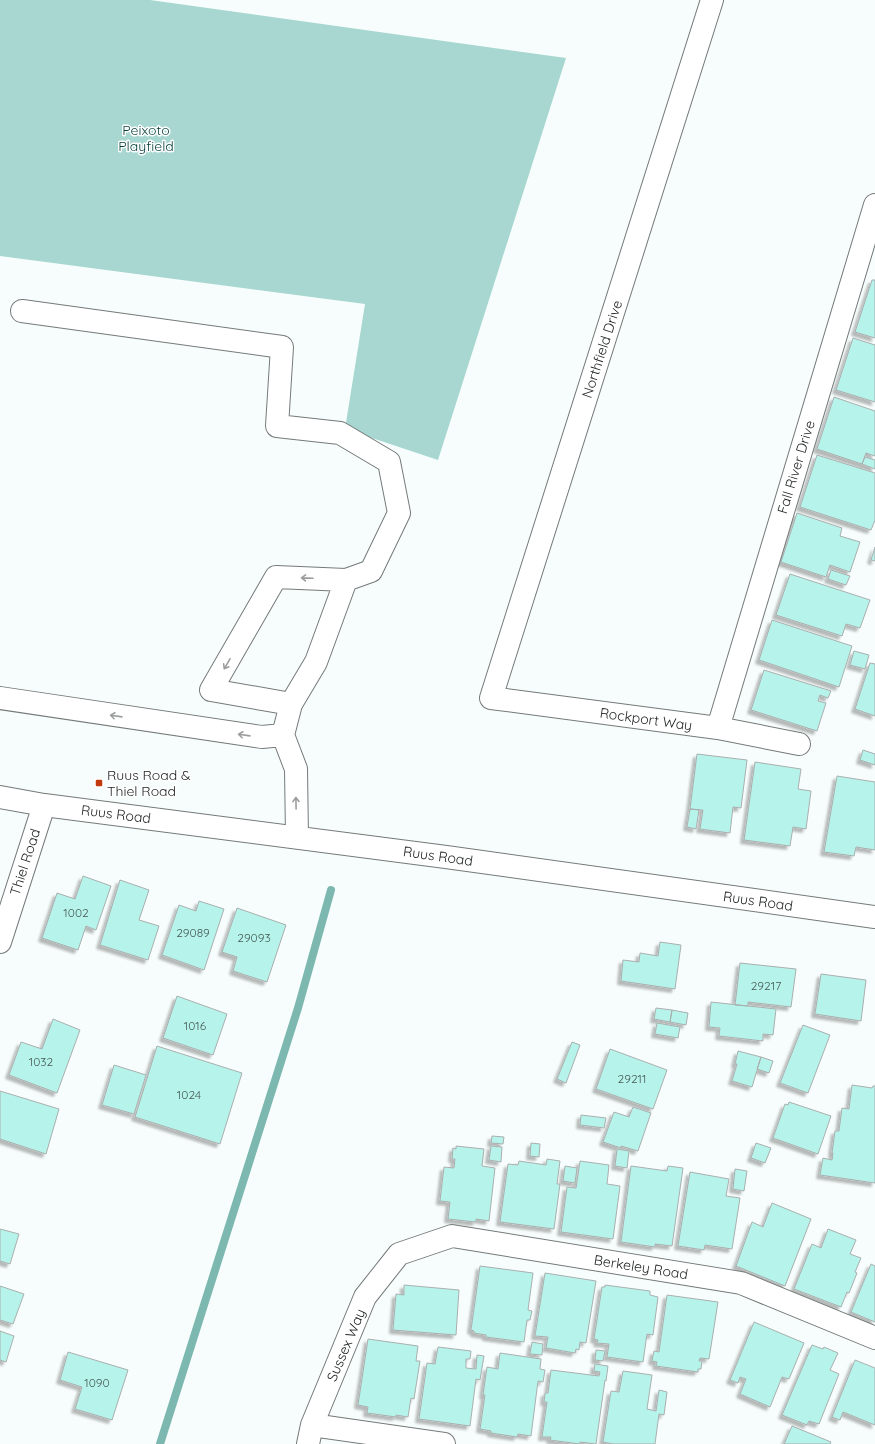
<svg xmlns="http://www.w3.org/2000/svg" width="875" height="1444" viewBox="0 0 875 1444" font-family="Quicksand,sans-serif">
<defs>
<filter id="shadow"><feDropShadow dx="-3.5" dy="3.5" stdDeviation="1" flood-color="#0004"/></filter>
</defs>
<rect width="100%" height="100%" fill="#f7fdfc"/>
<path fill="#a7d7d0" d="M0 0H150L566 58 438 460 345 429 365 304 0 256Z"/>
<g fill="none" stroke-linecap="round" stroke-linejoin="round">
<path stroke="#7cb8b0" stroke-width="8" d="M160 1444 298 1008 331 890"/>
</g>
<path fill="#b6f4eb" stroke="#a9afae" filter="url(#shadow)" d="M872 280H875V338L855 332Z
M853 338 875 345V402L836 390Z
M834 397 875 411V456L866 453 862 464 817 449Z
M817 455 875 473V520L871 530 800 507Z
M865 457 875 460V469L862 464Z
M797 513 842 528 840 536 860 542 850 572 830 565 826 577 781 562Z
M875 547V561L871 560Z
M831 570 850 576 846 585 828 579Z
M790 574 870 600 860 628 846 624 842 636 776 615Z
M772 620 852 646 839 687 759 660Z
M854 651 869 655 865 669 850 665Z
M870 663 875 664V716L855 709Z
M764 670 831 691 828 698 820 695 818 701 826 703 817 731 751 710Z
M863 750 875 754V765L860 760Z
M697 754 747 760 741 808 733 807 730 833 700 829 703 810 690 809Z
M755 762 801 769 798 789 811 791 806 829 793 827 790 846 744 840Z
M837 776 875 782V850L856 847 854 856 824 852Z
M690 809 699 810 696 829 687 827Z
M83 876 111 886 96 930 86 926 78 950 42 938 57 893 75 899Z
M120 880 149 890 139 920 159 926 148 960 100 945Z
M199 901 224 909 204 970 162 955 179 905 196 911Z
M237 908 286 925 267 982 233 971 237 957 222 952Z
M660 942 681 945 675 989 621 981 623 960 639 962 640 953 658 956Z
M740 963 796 969 791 1007 748 1002V1006L735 1005Z
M821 974 866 980 861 1021 815 1014Z
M177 996 227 1014 213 1055 163 1038Z
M711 1002 776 1009 773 1035 763 1034V1041L719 1036 720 1028 709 1027Z
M656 1008 672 1010 670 1022 654 1019Z
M672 1010 688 1013 686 1025 670 1022Z
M53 1019 80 1030 57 1093 9 1075 21 1042 42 1049Z
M657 1023 680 1027 678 1038 655 1034Z
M803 1025 830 1035 808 1093 780 1083Z
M572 1042 580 1045 566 1083 557 1079Z
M157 1046 242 1073 220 1144 135 1117Z
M610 1049 667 1070 653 1109 596 1089Z
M738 1051 761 1057 752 1087 732 1081 737 1064H735Z
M761 1057 773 1061 769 1073 757 1069Z
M114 1065 146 1075 134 1114 102 1105Z
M852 1085 872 1088 873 1086H875V1183L820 1175 823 1158 832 1160 833 1153H832L835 1131H839L842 1108 849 1109Z
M0 1091 59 1109 46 1154 0 1139Z
M789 1102 831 1116 818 1154 773 1138 785 1104 788 1105Z
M633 1107 651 1113 638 1151 621 1146V1148L603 1142 614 1112 629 1117Z
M581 1115 606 1118 604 1128 580 1125Z
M492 1136 504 1137 503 1144 491 1143Z
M531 1143 540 1144 539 1157 530 1156Z
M756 1143 771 1148 765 1163 751 1158Z
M456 1146 484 1149 482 1166 495 1168 489 1221 476 1219V1222L448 1219 450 1202 440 1201 444 1167 454 1168 455 1159H452L453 1148 456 1149Z
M491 1146 502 1147 501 1162 489 1160Z
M617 1149 629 1151 627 1168 615 1166Z
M547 1159 560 1161 557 1184H560L554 1229 500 1222 508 1164 518 1165 519 1161 546 1165Z
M580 1161 609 1165 607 1184 620 1186 613 1239 561 1232 567 1187 576 1188Z
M565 1166 577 1168 575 1183 563 1181Z
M631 1166 667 1171 668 1166 683 1168 672 1246 655 1244V1247L621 1242Z
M735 1169 747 1171 744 1191 733 1189Z
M690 1172 729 1179 726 1196 740 1198 732 1249 705 1245 704 1250 678 1246Z
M772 1203 811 1219 785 1286 736 1266 752 1222 763 1227Z
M0 1229 19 1234 10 1264 0 1261Z
M828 1229 856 1240 850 1254 861 1258 855 1272 857 1273 849 1293 847 1292 841 1307 794 1289 812 1244 821 1248Z
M871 1264 875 1266V1322L851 1312Z
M480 1266 533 1273 528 1310 532 1311 530 1320H527L524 1342 486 1337V1335L474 1333V1331L471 1330Z
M545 1273 596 1281 586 1343 580 1342 579 1350 576 1349 575 1353 546 1348 548 1337 535 1336Z
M404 1285 459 1290 456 1335 393 1330 396 1294 404 1295Z
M605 1285 650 1291V1295L658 1297 653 1335 647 1334 643 1362 607 1357 609 1344 597 1343 598 1340 594 1339 602 1287H605Z
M0 1286 24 1294 13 1324 0 1320Z
M667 1295 718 1302 709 1359 700 1358 699 1361H702L701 1369H698V1372L656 1366 657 1362 652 1361 654 1351 659 1352Z
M754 1322 804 1343 789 1379 782 1377 770 1407 740 1394 746 1379 740 1377 738 1383 730 1380Z
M0 1331 14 1336 6 1362 0 1360Z
M368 1339 418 1346 416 1361H420L414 1399 411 1398 408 1417 396 1415V1417L367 1413 368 1407 358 1405Z
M532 1342 543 1344 542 1355 530 1354Z
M812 1345 823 1349 824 1347 838 1353 830 1370 839 1374 819 1424 809 1421 807 1425 782 1415Z
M438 1347 471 1351 470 1359H466V1368L476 1369 477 1355 484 1356 480 1380 476 1379 470 1426 419 1419 427 1363 435 1364Z
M596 1350 605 1351 603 1361 595 1360Z
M68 1352 128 1370 112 1420 75 1409 82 1387 60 1380Z
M500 1353 541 1359 540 1369 545 1370 543 1382 538 1381 531 1436 518 1434 517 1437 491 1433V1431L480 1429 485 1395H483L487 1367 498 1369Z
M855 1360 875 1368V1425L843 1412 840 1420 832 1417Z
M595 1364 608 1366 606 1381 605 1380 596 1444 580 1442V1444L550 1440 551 1437H542L547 1402H544L545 1393H548L551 1370 599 1376 600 1372 594 1371Z
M623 1371 652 1375 647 1409 656 1411 659 1390 667 1392 664 1415 659 1414 655 1444H613L603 1442 611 1391 619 1392Z
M792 1426 831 1442 830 1444H784Z"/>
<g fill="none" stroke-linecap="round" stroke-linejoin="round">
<defs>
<path id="minor" d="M712 0 491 698 718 728 799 744
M22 311 282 347 277 426 340 433 389 462 399 513 371 571 346 580 276 577 211 690 291 704
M0 698 262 737 283 735
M718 728 875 205
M0 797 44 805 446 857 875 917
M297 837 296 769 283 735 291 704 316 662 346 580
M0 942 44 805
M312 1425 444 1444
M308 1444 312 1425 365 1297 399 1254 452 1236 741 1283 875 1338"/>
</defs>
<use href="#minor" stroke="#747a79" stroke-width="24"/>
<use href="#minor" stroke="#fff" stroke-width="22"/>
</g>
<defs><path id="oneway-shaft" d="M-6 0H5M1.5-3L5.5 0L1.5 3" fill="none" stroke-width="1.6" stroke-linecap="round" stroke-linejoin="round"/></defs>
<g stroke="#9c9d9d">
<use href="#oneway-shaft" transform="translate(307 578) rotate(-178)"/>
<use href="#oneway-shaft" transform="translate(227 664) rotate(120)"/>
<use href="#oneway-shaft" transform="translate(116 716) rotate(-172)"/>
<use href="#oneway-shaft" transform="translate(244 735) rotate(-172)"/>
<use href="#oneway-shaft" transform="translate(296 803) rotate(-91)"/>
</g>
<rect fill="#c2390e" stroke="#fff" stroke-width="1.5" x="95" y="779" width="8" height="8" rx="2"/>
<g text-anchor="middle" stroke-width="3" stroke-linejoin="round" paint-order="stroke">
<g font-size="12" fill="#485a56">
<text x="76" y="917">1002</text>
<text x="193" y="937">29089</text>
<text x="254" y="942">29093</text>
<text x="766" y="990">29217</text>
<text x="195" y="1030">1016</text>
<text x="41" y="1066">1032</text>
<text x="632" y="1083">29211</text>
<text x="189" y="1099">1024</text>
<text x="97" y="1387">1090</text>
</g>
<g font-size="14" fill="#043e39" stroke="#fff">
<text x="146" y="135">Peixoto<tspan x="146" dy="16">Playfield</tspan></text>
</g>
<g font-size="14" fill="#232625" stroke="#fff">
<text transform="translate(602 349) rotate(-72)" y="5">Northfield Drive</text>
<text transform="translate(796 467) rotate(-73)" y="5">Fall River Drive</text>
<text transform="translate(646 719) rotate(8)" y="5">Rockport Way</text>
<text transform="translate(116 814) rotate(7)" y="5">Ruus Road</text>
<text transform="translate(438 856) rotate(8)" y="5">Ruus Road</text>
<text transform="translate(25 862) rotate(-72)" y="5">Thiel Road</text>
<text transform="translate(758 901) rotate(8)" y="5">Ruus Road</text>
<text transform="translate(641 1267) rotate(9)" y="5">Berkeley Road</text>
<text transform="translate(346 1345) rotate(-67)" y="5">Sussex Way</text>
</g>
<g font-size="14" fill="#232625" stroke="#fff" text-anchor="start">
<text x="107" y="780">Ruus Road &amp;<tspan x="107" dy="16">Thiel Road</tspan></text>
</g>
</g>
</svg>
